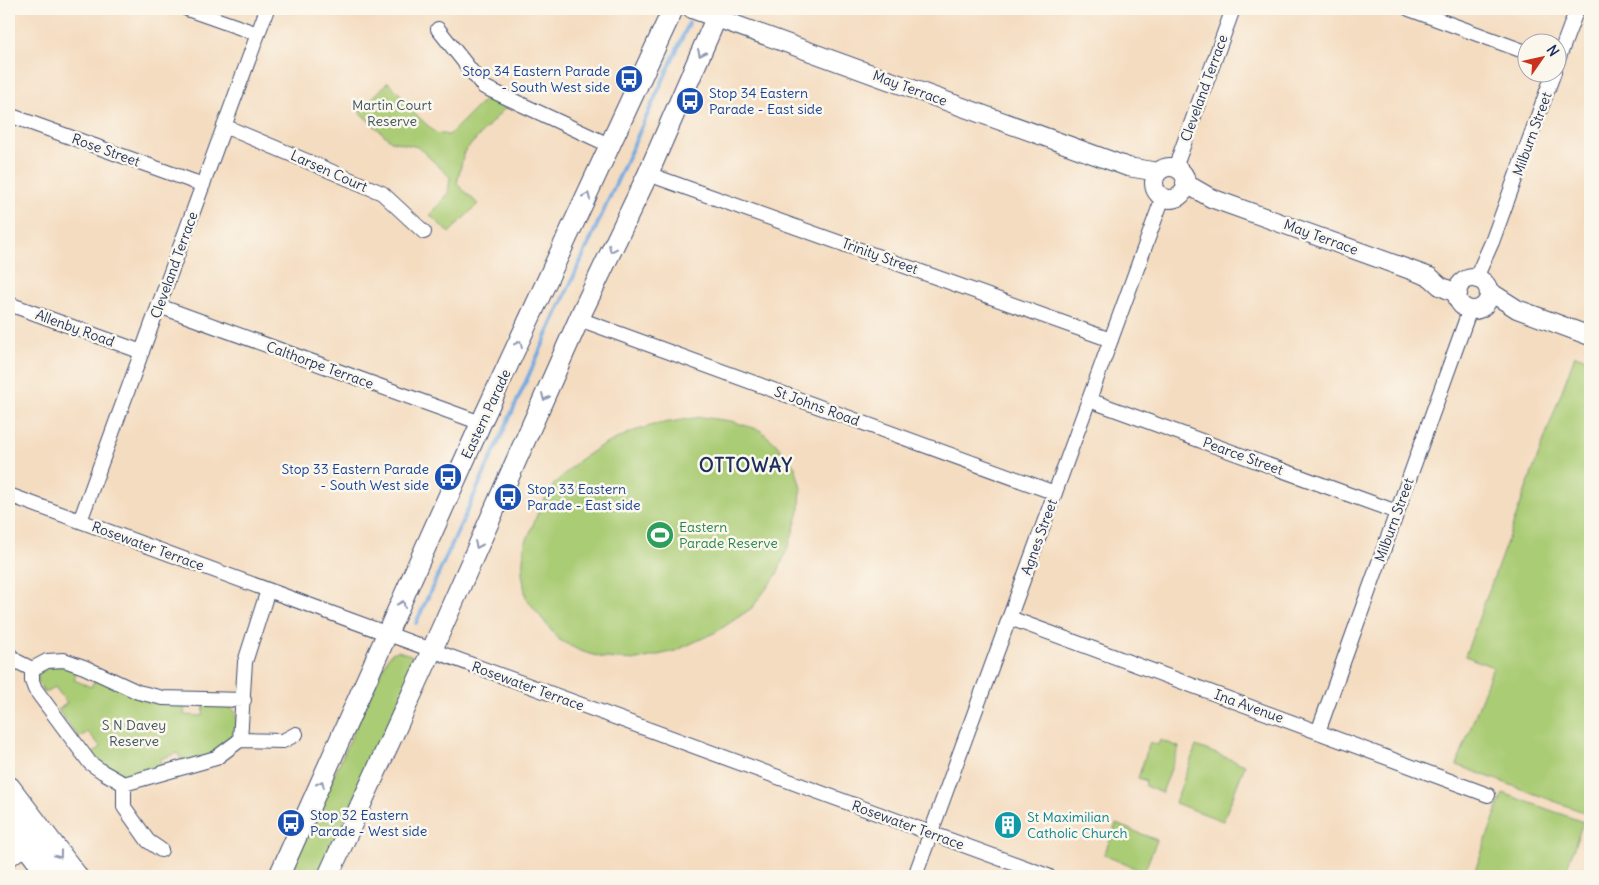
<svg xmlns="http://www.w3.org/2000/svg" width="1599" height="885" viewBox="0 0 1599 885" font-family="Delius,sans-serif">
<rect width="100%" height="100%" fill="#fbf7ec"/>
<filter id="ink" filterUnits="userSpaceOnUse"><feTurbulence type="fractalNoise" baseFrequency=".02" numOctaves="2"/><feDisplacementMap in="SourceGraphic" scale="10" xChannelSelector="R" yChannelSelector="G"/><feConvolveMatrix kernelMatrix="1 2 1 2 8 2 1 2 1" color-interpolation-filters="sRGB"/></filter>
<filter id="wash" filterUnits="userSpaceOnUse"><feTurbulence type="fractalNoise" baseFrequency=".0096" numOctaves="4" result="noise"/><feDisplacementMap in="SourceGraphic" scale="20" xChannelSelector="R" yChannelSelector="G"/><feGaussianBlur stdDeviation="1.12" result="paint"/><feColorMatrix in="noise" values="0 0 0 0 0 0 0 0 0 0 0 0 0 0 0 0 0 1.4 0 .05"/><feComposite in="paint" operator="in"/></filter>
<g filter="url(#wash)">
<rect width="100%" height="100%" fill="#f4dcc0"/>
<path fill="#aacc74" stroke="#627e69" d="M388 82 408 102 413 112 436 133 449 135 486 98 505 108 464 152 457 184 478 204 449 233 430 215 448 194 450 177 418 147 391 141 359 112Z
M1575 355 1590 360V801L1586 813 1457 765 1493 667 1465 656Z
M701 417 731 421 760 430 775 443 795 467 801 488 800 508 790 542 777 574 752 608 716 632 675 651 637 660 604 658 580 651 558 639 526 598 522 573 524 547 541 505 555 483 578 461 599 447 634 431 657 424Z
M398 651 411 655 415 665 319 876H288L387 659 392 653Z
M52 665 78 669 74 680 91 687 96 677 185 704 184 715 203 716 204 705C211 706 222 704 228 707 248 713 230 742 220 749 209 757 194 759 182 763L178 753 160 759 163 769C155 771 145 776 136 777 121 779 101 766 92 754L101 747 88 732 79 738 58 710 67 703 55 687 47 692H44L38 681V673Z
M1160 740 1179 747 1162 793 1145 786 1146 781 1138 778 1150 742 1158 745Z
M1196 746 1245 765 1223 821 1175 803Z
M1503 793 1583 822 1564 876H1473Z
M1116 824 1157 840 1144 872 1104 855Z"/>
<g fill="none" stroke-linecap="round" stroke-linejoin="round">
<path stroke="#72aae1" stroke-width="4" d="M416 623 689 23"/>
</g>
</g>
<g filter="url(#ink)">
<g fill="none" stroke-linecap="round" stroke-linejoin="round">
<defs>
<path id="minor" d="M187 9 258 34
M1409 9 1526 52
M438 29 484 87 609 145
M1556 65 1577 9
M9 115 203 185
M224 126 382 193 424 232
M1175 168 1233 9
M648 174 1111 340
M1476 278 1492 242 1554 72
M9 304 142 352
M159 306 481 423
M579 319 1055 493
M1089 400 1397 512
M9 495 1048 876
M80 521 267 9
M1010 618 1488 795
M9 654 16 661 32 669
M32 669V681L35 689 90 763 103 772 124 784V807L148 841 161 850
M32 669 47 661 64 660 84 667 138 692 163 698 244 700
M1318 732 1470 309
M240 740 283 741 296 734
M124 784 216 758 240 740 245 662 268 590
M9 860 32 842
M915 876 1163 197"/>
<path id="tertiary" d="M692 9 1128 167 1158 172
M1154 183a16 16 0 1 1 32 0a16 16 0 1 1-32 0Z
M1185 183 1211 198 1430 277 1440 286 1458 294
M1457 294a16 16 0 1 1 32 0a16 16 0 1 1-32 0Z
M1489 291 1517 309 1590 336"/>
<path id="secondary" d="M279 876 481 423 673 9
M328 876 432 650 583 310 648 174 720 9"/>
<path id="trunk" d="M9 789 75 876
M9 821 51 876"/>
</defs>
<use href="#minor" stroke="#3c496d" stroke-width="16"/>
<use href="#tertiary" stroke="#3c496d" stroke-width="20"/>
<use href="#secondary" stroke="#3c496d" stroke-width="22"/>
<use href="#trunk" stroke="#3c496d" stroke-width="26"/>
<use href="#minor" stroke="#fff" stroke-width="14"/>
<use href="#tertiary" stroke="#fff" stroke-width="18"/>
<use href="#secondary" stroke="#fff" stroke-width="20"/>
<use href="#trunk" stroke="#fff" stroke-width="24"/>
</g>
<defs><path id="oneway-chevron" d="M-2-3.5L2.5 0L-2 3.5" fill="none" stroke-width="1.6" stroke-linecap="round" stroke-linejoin="round" transform="scale(1.25)"/></defs>
<g stroke="#8d97ae">
<use href="#oneway-chevron" transform="translate(701 53) rotate(114)"/>
<use href="#oneway-chevron" transform="translate(587 196) rotate(-66)"/>
<use href="#oneway-chevron" transform="translate(612 249) rotate(115)"/>
<use href="#oneway-chevron" transform="translate(519 344) rotate(-65)"/>
<use href="#oneway-chevron" transform="translate(545 397) rotate(114)"/>
<use href="#oneway-chevron" transform="translate(478 545) rotate(114)"/>
<use href="#oneway-chevron" transform="translate(402 604) rotate(-66)"/>
<use href="#oneway-chevron" transform="translate(321 784) rotate(-66)"/>
<use href="#oneway-chevron" transform="translate(59 855) rotate(53)"/>
</g>
</g>
<defs>
<symbol id="bus-disc" viewBox="-11 -11 22 22"><circle r="9.5" fill="#1a4fb4" stroke="#fbf7ec"/><path d="M-5-6H5V4H4V6H2V4H-2V6H-4V4H-5ZM-3.5-4V0h7V-4ZM-3.5 1.2v1.5H-2V1.2ZM2 1.2v1.5H3.5V1.2Z" fill="#fff"/></symbol>
<symbol id="stadium-disc" viewBox="-11 -11 22 22"><circle r="9.5" fill="#2e9e5b" stroke="#fbf7ec"/><path d="M0-5a6.5 5 0 1 0 0 10a6.5 5 0 1 0 0-10ZM-3.5-1.8h7v3.6h-7Z" fill="#fff"/></symbol>
<symbol id="building-disc" viewBox="-11 -11 22 22"><circle r="9.5" fill="#0f9aa8" stroke="#fbf7ec"/><path d="M-4-6H4V6H1V3H-1V6H-4ZM-2.5-4.3h1.7v1.8h-1.7ZM.8-4.3h1.7v1.8H.8ZM-2.5-1h1.7V.8h-1.7ZM.8-1h1.7V.8H.8Z" fill="#fff"/></symbol>
</defs>
<g fill-rule="evenodd">
<use href="#bus-disc" x="613" y="63" width="32" height="32"/>
<use href="#bus-disc" x="674" y="85" width="32" height="32"/>
<use href="#bus-disc" x="432" y="461" width="32" height="32"/>
<use href="#bus-disc" x="492" y="481" width="32" height="32"/>
<use href="#stadium-disc" x="644" y="519" width="32" height="32"/>
<use href="#bus-disc" x="275" y="807" width="32" height="32"/>
<use href="#building-disc" x="992" y="809" width="32" height="32"/>
</g>
<g text-anchor="middle" stroke-width="5" stroke-linejoin="round" paint-order="stroke">
<g font-size="14" fill="#164399" stroke="#fbf7ec" text-anchor="start">
<text x="610" y="76" text-anchor="end">Stop 34 Eastern Parade<tspan x="610" dy="16">- South West side</tspan></text>
<text x="709" y="98">Stop 34 Eastern<tspan x="709" dy="16">Parade - East side</tspan></text>
<text x="429" y="474" text-anchor="end">Stop 33 Eastern Parade<tspan x="429" dy="16">- South West side</tspan></text>
<text x="527" y="494">Stop 33 Eastern<tspan x="527" dy="16">Parade - East side</tspan></text>
<text x="310" y="820">Stop 32 Eastern<tspan x="310" dy="16">Parade - West side</tspan></text>
</g>
<g font-size="14" fill="#1b2f5e" stroke="#fbf7ec">
<text transform="translate(910 88) rotate(20)" y="5">May Terrace</text>
<text transform="translate(1204 88) rotate(-70)" y="5">Cleveland Terrace</text>
<text transform="translate(1532 134) rotate(-70)" y="5">Milburn Street</text>
<text transform="translate(106 150) rotate(20)" y="5">Rose Street</text>
<text transform="translate(329 171) rotate(24)" y="5">Larsen Court</text>
<text transform="translate(1321 237) rotate(20)" y="5">May Terrace</text>
<text transform="translate(880 256) rotate(20)" y="5">Trinity Street</text>
<text transform="translate(174 265) rotate(-70)" y="5">Cleveland Terrace</text>
<text transform="translate(75 328) rotate(20)" y="5">Allenby Road</text>
<text transform="translate(320 365) rotate(20)" y="5">Calthorpe Terrace</text>
<text transform="translate(817 406) rotate(20)" y="5">St Johns Road</text>
<text transform="translate(486 414) rotate(-65)" y="5">Eastern Parade</text>
<text transform="translate(1243 456) rotate(20)" y="5">Pearce Street</text>
<text transform="translate(1394 520) rotate(-70)" y="5">Milburn Street</text>
<text transform="translate(1039 537) rotate(-70)" y="5">Agnes Street</text>
<text transform="translate(148 546) rotate(20)" y="5">Rosewater Terrace</text>
<text transform="translate(528 686) rotate(20)" y="5">Rosewater Terrace</text>
<text transform="translate(1249 706) rotate(20)" y="5">Ina Avenue</text>
<text transform="translate(908 825) rotate(20)" y="5">Rosewater Terrace</text>
</g>
<g font-size="14" fill="#3f5664" stroke="#fbf7ec">
<text x="392" y="110">Martin Court<tspan x="392" dy="16">Reserve</tspan></text>
<text x="134" y="730">S N Davey<tspan x="134" dy="16">Reserve</tspan></text>
</g>
<g font-size="14" fill="#27864d" stroke="#fbf7ec" text-anchor="start">
<text x="679" y="532">Eastern<tspan x="679" dy="16">Parade Reserve</tspan></text>
</g>
<g font-size="14" fill="#0d838f" stroke="#fbf7ec" text-anchor="start">
<text x="1027" y="822">St Maximilian<tspan x="1027" dy="16">Catholic Church</tspan></text>
</g>
<g font-size="19" font-weight="bold" letter-spacing="1" fill="#1b2f5e" stroke="#fbf7ec">
<text x="746" y="472">OTTOWAY</text>
</g>
</g>
<rect width="1599" height="885" fill="none" stroke="#fbf7ec" stroke-width="30"/>
<g transform="translate(1542 58) rotate(56)"><circle r="24" fill="#fbf7ec" stroke="#a1a7b3"/>
<path d="M0-4L9 19L0 12L-9 19Z" fill="#c8321e"/>
<text y="-8" font-size="14" font-weight="bold" text-anchor="middle" fill="#1b2f5e">N</text>
</g>
</svg>
